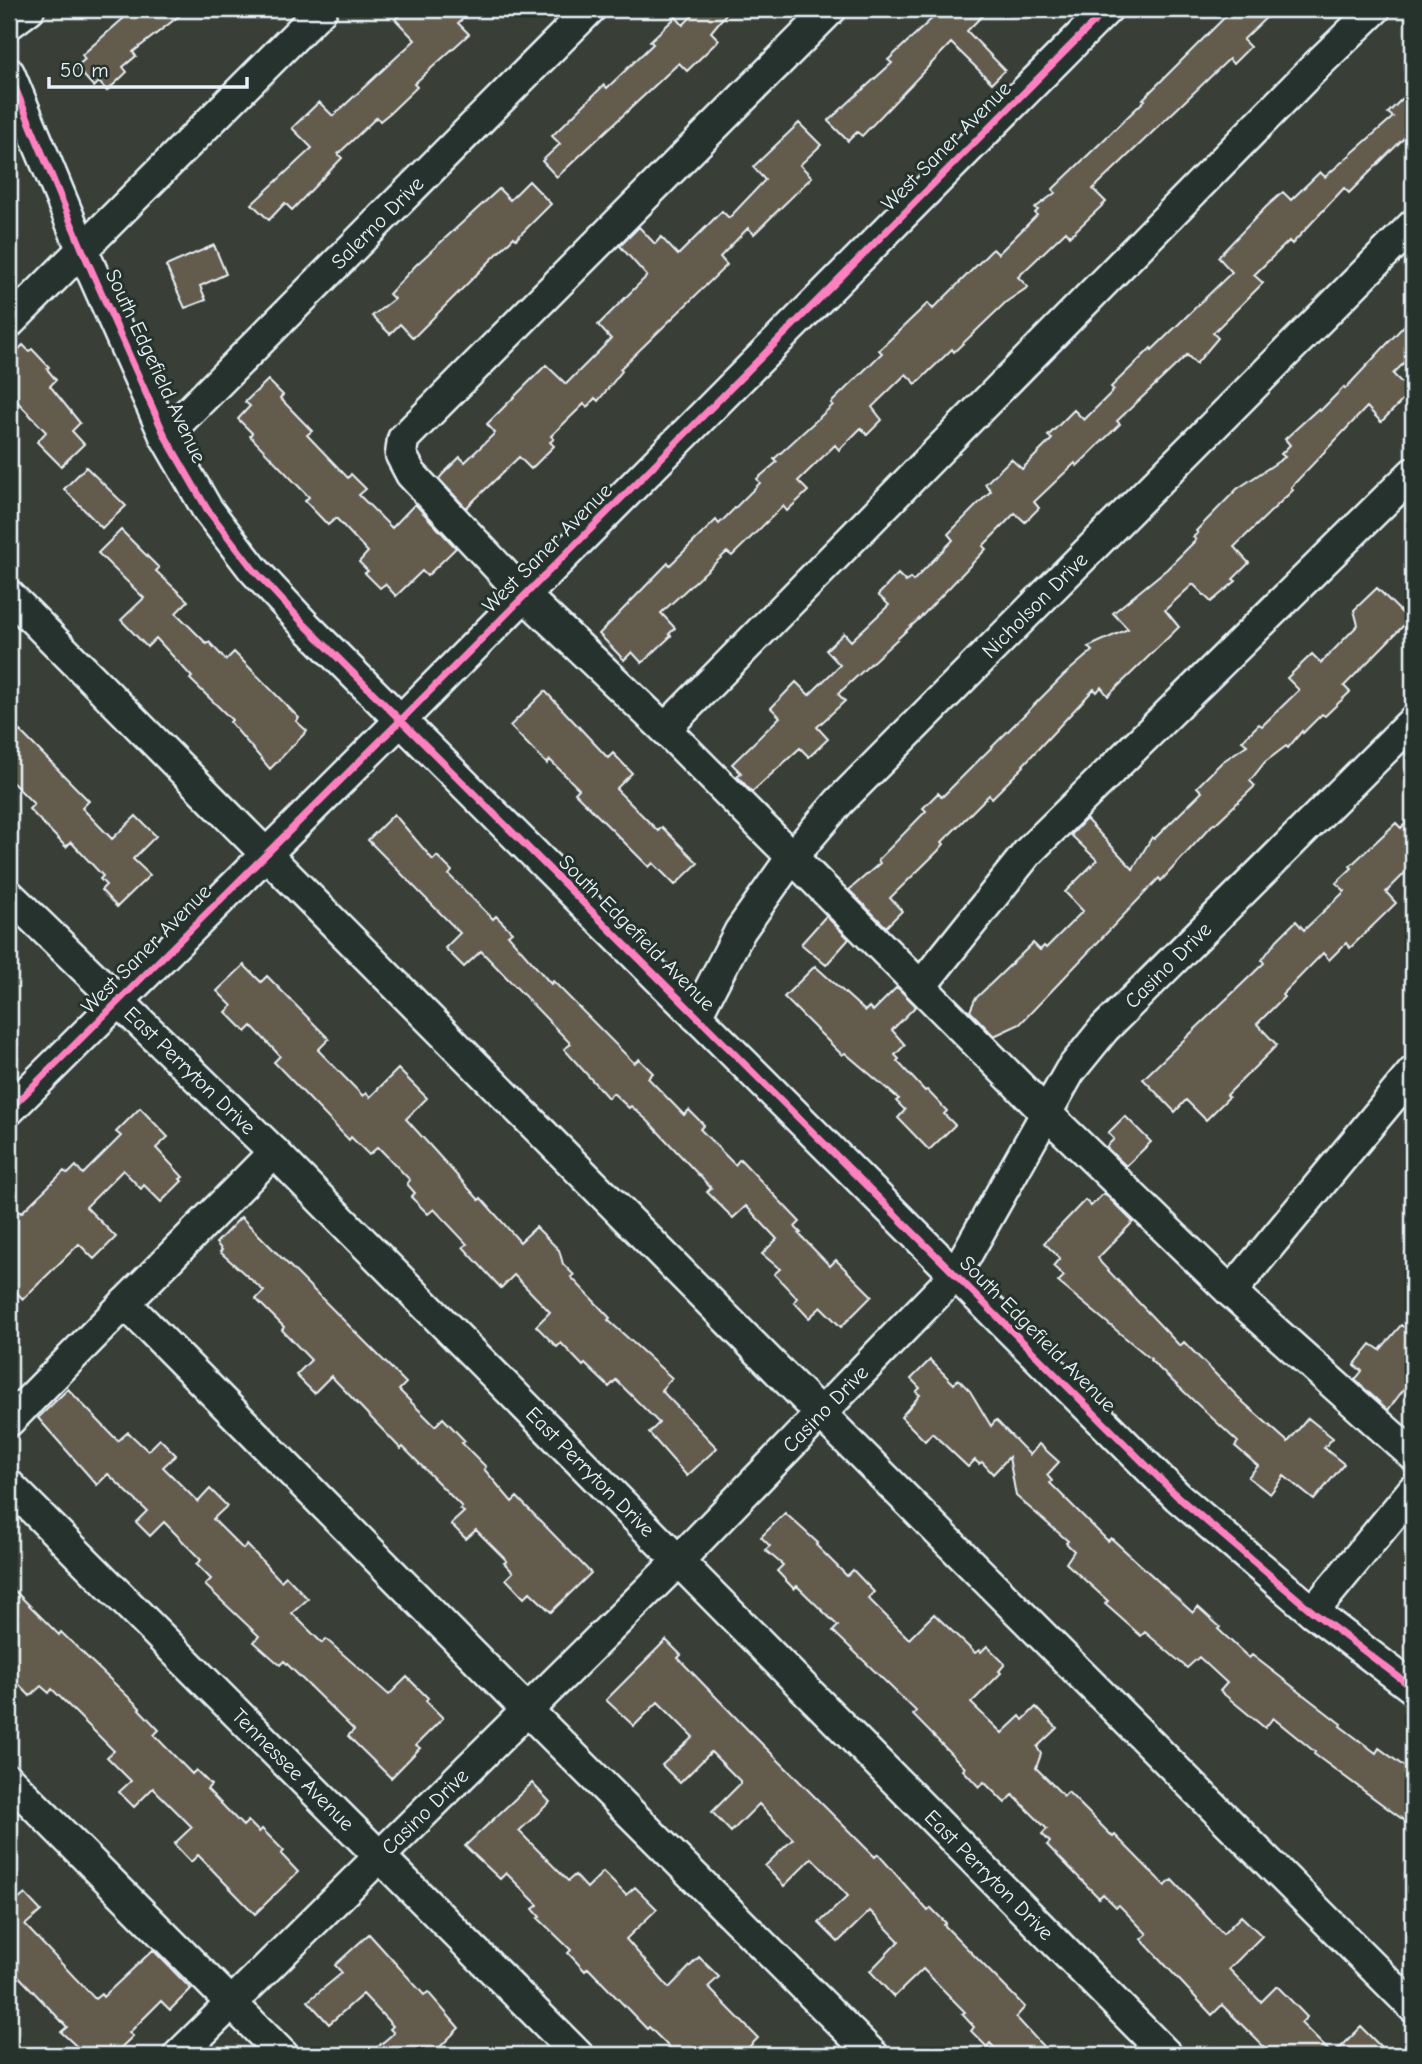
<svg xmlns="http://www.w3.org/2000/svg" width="1422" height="2064" viewBox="0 0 1422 2064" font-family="'Comic Neue',sans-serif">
<rect width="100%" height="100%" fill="#393f37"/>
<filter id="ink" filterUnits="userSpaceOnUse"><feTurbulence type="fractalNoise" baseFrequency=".0143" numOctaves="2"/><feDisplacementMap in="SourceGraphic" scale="14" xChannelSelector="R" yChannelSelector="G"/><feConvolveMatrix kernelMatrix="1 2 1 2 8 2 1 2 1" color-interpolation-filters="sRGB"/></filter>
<g filter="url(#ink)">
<path fill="#645b4e" stroke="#e8f1f8" stroke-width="2" d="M134 9H188L133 52 136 56 123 67 127 72 107 91 99 82 94 87 76 67 85 59 82 55Z
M406 9H474L458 23 469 34 414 84 417 87 391 112 380 121 377 117 338 154 342 158 292 210 285 203 269 220 252 204 312 148 292 128 319 102 333 116 415 40 395 19Z
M699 9H730L711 32 719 40 687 71 679 63 557 177 542 161 560 144 552 136 604 85 607 88 653 44 650 41 676 17 683 25Z
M942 9H989L967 31 1005 70 992 83 951 43 862 136 857 132 848 141 828 121 892 63 888 60Z
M1233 9H1275L1243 40 1250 47 1233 64 1229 59 1093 189 1106 202 1070 236 1066 231 1018 277 1028 287 1006 302 954 352 952 349 916 384 906 374 872 407 882 420 867 435 861 428 839 450 835 445 798 481 808 491 787 511 783 506 732 556 727 552 661 613 675 628 669 634 671 636 642 663 632 652 624 660 599 634 668 563 670 565 716 520 719 524 760 483 757 479 777 462 774 459 833 405 831 403 882 353 879 350 928 303 933 309 993 249 998 254 1037 215 1035 213 1038 210 1035 208 1055 193 1053 189 1145 100 1143 99Z
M1413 88V139L1408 134 1349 193 1344 188 1292 244 1289 241 1254 275 1263 283 1213 333 1218 338 1196 364 1187 355 1117 421 1120 424 1077 466 1075 463 1034 502 1039 508 1025 522 1015 513 983 546 986 549 921 617 838 694 845 701 817 727 828 739 809 757 800 748 752 792 737 776 741 773 732 764 780 717 771 708 796 682 809 695 840 665 826 650 844 633 851 641 889 605 878 595 898 574 906 582 910 578 913 581 953 540 948 534 991 491 985 484 1011 459 1022 469 1052 439 1048 436 1074 410 1084 420 1114 390 1111 387 1151 348 1152 350 1232 272 1218 257 1266 207 1283 192 1291 200 1320 172 1325 177 1393 117 1388 113Z
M799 123 821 145 800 165 812 177 754 234 748 228 720 257 727 265 620 369 622 371 598 401 595 398 587 407 584 404 551 436 554 439 550 442 554 446 531 469 519 457 466 508 439 479 442 475 460 457 465 462 495 433 487 424 546 365 566 384 611 339 598 325 647 276 620 246 639 227 655 244 661 237 678 255 722 211 729 218 765 180 753 167Z
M529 181 551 204 516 239 514 237 413 338 400 324 390 334 372 316 394 299 389 294 416 265 499 189 510 200Z
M214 245 226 274 200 286 206 300 185 308 166 266Z
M1413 316V354L1393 374 1411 392 1381 422 1367 407 1291 487 1293 490 1234 547 1249 563 1233 579 1236 581 1211 602 1193 584 1165 610 1179 627 1108 696 1101 687 1097 692 1094 689 1023 765 1024 766 992 798 989 795 942 842 944 844 938 851 890 898 902 911 886 927 849 890 880 863 878 860 926 811 923 808 938 793 942 797 1064 675 1092 651 1088 647 1128 629 1113 613 1167 569 1196 540 1193 537 1198 533 1196 531 1237 489 1285 457 1281 454 1290 445 1285 439 1318 409 1320 411 1344 387 1345 389Z
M23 345 29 351 32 349 49 367 47 369 56 380 50 386 80 423 72 431 84 444 61 466 37 442 46 432 9 393V359Z
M268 380 283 395 280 398 312 431 307 435 348 478 351 474 366 489 359 495 392 528 415 504 456 548 427 576 422 571 396 596 385 584 380 588 365 573 368 571 359 562 368 552 336 518 328 525 305 501 309 497 250 436 252 433 238 419 250 406 245 402Z
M86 467 126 506 102 528 64 489Z
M121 530 159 568 156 571 188 601 176 613 207 644 209 642 226 660 234 652 299 718 296 721 307 731 270 769 230 722 232 720 190 679 192 677 156 638 147 647 121 620 144 598 98 553Z
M1377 588 1409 620 1344 686 1350 692 1325 716 1322 714 1303 733 1302 731 1288 748 1286 746 1265 762 1250 781 1255 786 1215 824 1214 823 1161 881 1159 878 1020 1024 994 1036 970 1011 975 999 1033 943 1040 950 1044 946 1046 948 1083 911 1065 892 1097 860 1071 835 1086 819 1133 869 1152 837 1154 839 1202 792 1197 787 1222 762 1247 745 1242 741 1259 724 1262 726 1299 690 1287 678 1312 654 1321 663 1358 625 1354 610Z
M545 691 608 758 613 753 632 773 616 789 658 831 662 827 698 863 675 885 653 863 649 867 575 793 579 789 550 760 547 764 510 726Z
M20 731 89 801 82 808 112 839 136 816 156 836 133 859 150 875 117 907 101 890 106 885 100 879 103 876 71 842 66 847 29 809 34 804 9 779V742Z
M394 814 433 860 437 856 452 871 449 875 493 919 496 916 512 932 508 935 551 984 553 981 634 1063 639 1059 653 1073 648 1078 684 1115 689 1110 704 1125 700 1129 735 1165 740 1159 800 1222 795 1227 801 1233 799 1234 830 1266 836 1260 872 1296 841 1327 821 1307 809 1318 794 1302 797 1298 774 1274 780 1269 762 1254 777 1239 746 1206 733 1218 707 1192 711 1188 648 1121 631 1106 629 1108 613 1093 608 1098 564 1049 571 1044 481 951 464 967 445 948 460 933 368 840Z
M1413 816V865L1386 892 1396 903 1350 948 1346 943 1329 960 1323 953 1282 995 1284 997 1257 1024 1277 1045 1227 1095 1229 1097 1206 1120 1186 1100 1175 1112 1143 1079 1264 963 1262 960 1277 940 1296 921 1304 930 1345 891 1336 883 1352 868 1350 866 1396 823 1401 828Z
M826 916 849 939 826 965 801 944Z
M244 965 261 982 267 976 329 1039 318 1050 363 1096 366 1093 370 1097 398 1069 427 1098 406 1119 479 1200 481 1198 520 1242 536 1227 559 1250 563 1264 574 1275 571 1277 610 1318 608 1320 672 1378 661 1390 717 1448 687 1476 649 1433 659 1423 616 1380 609 1387 585 1364 583 1366 561 1343 557 1347 536 1326 550 1312 514 1275 501 1288 463 1247 467 1244 434 1209 428 1214 411 1197 415 1193 407 1184 410 1180 378 1147 369 1155 351 1137 349 1140 274 1062 280 1056 252 1026 246 1032 226 1012 232 1006 217 991Z
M815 966 865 1011 869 1007 873 1011 897 987 916 1006 892 1030 905 1045 895 1055 899 1059 897 1061 925 1091 927 1090 947 1111 944 1114 955 1125 929 1150 898 1118 905 1110 896 1101 899 1099 845 1053 842 1055 784 997Z
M140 1108 168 1137 156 1148 183 1177 180 1179 182 1181 161 1202 144 1185 141 1189 123 1170 86 1207 116 1237 94 1259 79 1244 23 1299 9 1285V1201L21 1213 64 1171 68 1174 76 1166 83 1174 121 1136 116 1132Z
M1125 1116 1151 1142 1126 1166 1106 1147 1114 1139 1108 1133Z
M1104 1193 1133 1222 1098 1258 1101 1263 1180 1346 1184 1342 1244 1403 1288 1442 1308 1418 1333 1438 1324 1448 1344 1464 1314 1500 1284 1476 1270 1494 1248 1477 1258 1466 1235 1446 1238 1442 1150 1360 1151 1359 1058 1282 1064 1276 1053 1266 1060 1258 1044 1243 1085 1200 1091 1206Z
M241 1217 406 1383 399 1390 435 1426 443 1418 465 1441 462 1443 486 1467 484 1469 512 1502 517 1497 591 1573 551 1612 530 1592 524 1598 506 1579 513 1572 504 1563 507 1561 476 1530 466 1539 451 1524 464 1512 460 1509 462 1507 403 1447 401 1449 331 1376 314 1393 296 1375 311 1360 282 1330 284 1327 256 1299 264 1291 220 1252 222 1250 216 1243Z
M1401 1325 1413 1334V1377L1388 1410 1355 1380 1362 1371 1354 1365 1371 1344 1380 1350Z
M930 1360 954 1384 958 1379 970 1391 991 1426 996 1420 1030 1455 1039 1444 1059 1462 1047 1475 1052 1481 1050 1483 1108 1541 1111 1538 1193 1613 1198 1607 1220 1627 1218 1629 1249 1658 1252 1655 1341 1724 1340 1726 1376 1753 1379 1748 1413 1773V1827L1314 1754 1315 1752 1273 1718 1265 1728 1220 1691 1227 1683 1199 1657 1187 1668 1145 1632 1141 1636 1105 1604 1108 1601 1066 1563 1074 1551 1066 1543 1068 1541 1016 1496 1009 1457 993 1474 982 1462 979 1464 975 1460 968 1467 932 1433 925 1441 901 1417 920 1395 916 1392 920 1388 911 1379Z
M68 1389 118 1441 128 1432 148 1451 160 1439 176 1455 163 1467 198 1502 210 1489 227 1506 213 1519 243 1549 247 1545 281 1581 286 1576 308 1599 292 1613 322 1643 326 1639 389 1695 407 1677 428 1698 426 1701 443 1718 416 1745 420 1748 391 1778 348 1736 354 1730 284 1661 280 1665 254 1642 259 1636 205 1585 211 1579 196 1564 201 1560 164 1522 150 1536 136 1522 147 1511 108 1474 97 1485 38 1418Z
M785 1513 818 1543 816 1545 847 1576 853 1570 874 1592 868 1598 909 1639 934 1614 975 1653 979 1650 981 1652 987 1646 1005 1664 999 1671 1001 1673 971 1703 1002 1733 1020 1716 1023 1720 1036 1707 1057 1728 1037 1747 1041 1754 1036 1768 1064 1796 1068 1792 1113 1837 1115 1835 1165 1886 1172 1880 1223 1934 1241 1916 1262 1936 1229 1969 1261 2002 1277 1986 1307 2017 1301 2023 1333 2055 1361 2027 1389 2055H1272L1222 2005 1212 2015 1141 1939 1147 1934 1119 1905 1116 1907 1103 1894 1099 1898 1047 1845 1050 1842 1042 1834 1047 1829 1013 1795 1005 1803 984 1782 979 1787 963 1770 965 1768 913 1715 916 1711 833 1631 838 1626 797 1586 794 1589 777 1571 783 1565 765 1550 770 1546 761 1537Z
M9 1585 59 1635 61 1632 140 1708 139 1709 159 1730 154 1735 192 1774 196 1770 211 1785 207 1789 243 1826 248 1821 259 1832 262 1829 284 1851 281 1854 298 1872 255 1914 198 1855 191 1862 174 1844 192 1827 153 1788 134 1807 119 1792 131 1781 107 1757 114 1751 52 1689 49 1693 41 1686 30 1696 9 1674Z
M666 1640 681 1655 678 1658 748 1730 875 1857 878 1854 928 1911 931 1908 946 1923 944 1925 1025 2007 1016 2017 1051 2055H1001L990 2043 987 2047 971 2031 974 2027 962 2014 965 2012 923 1969 894 1997 870 1971 899 1941 870 1911 838 1942 819 1923 848 1896 812 1858 784 1886 765 1866 793 1839 759 1804 731 1832 712 1812 740 1784V1781L711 1752 680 1783 662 1765 693 1737 658 1702 634 1726 606 1700Z
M532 1783 550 1802 519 1831 568 1881 575 1875 587 1888 603 1872 626 1895 635 1887 657 1909 626 1939 669 1988 699 1957 719 1977 708 1987 758 2038 741 2055H677L649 2027 647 2029 588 1968 585 1971 568 1953 571 1950 538 1918 540 1917 533 1909 538 1905 506 1873 500 1879 465 1846Z
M9 1888 19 1899 25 1894 41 1911 25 1925 95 1999 101 1994 103 1997 153 1950 191 1989 170 2010 161 2001 129 2033 133 2036 113 2055H86L61 2032 67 2027 9 1966Z
M369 1934 424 1995 428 1992 459 2028 432 2055H368L394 2033 390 2029 393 2026 363 1994 329 2024 308 2001 342 1973 335 1965Z"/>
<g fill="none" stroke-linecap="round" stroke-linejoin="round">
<defs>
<g id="minor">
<path d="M831 9 403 439 401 455 411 474 525 596 665 729 1045 1112 1231 1292 1413 1455"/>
<path d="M9 24 29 9"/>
<path d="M9 73 82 249 165 436 207 509 253 569 304 624 1178 1497 1313 1612 1413 1688"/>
<path d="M9 323 322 9"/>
<path id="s1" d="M165 436 590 9"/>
<path d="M9 595 822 1415 1413 2007"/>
<path d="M665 729 1317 65 1375 9"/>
<path id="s2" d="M9 895 274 1152 1167 2055"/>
<path d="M921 986 1028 852 1413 473"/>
<path id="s3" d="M696 1016 740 931 792 857 839 802 1413 225"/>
<path d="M9 1110 401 720 1107 9"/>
<path d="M1231 1292 1413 1072"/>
<path d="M125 1303 528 1711 873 2055"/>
<path d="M9 1421 274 1152"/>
<path id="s4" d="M9 1485 578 2055"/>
<path d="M1313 1612 1413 1490"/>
<path d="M9 1780 283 2055"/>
<path id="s5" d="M179 2055 679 1560 955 1275 1070 1071 1104 1029 1413 721"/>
</g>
</defs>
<use href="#minor" stroke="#e8f1f8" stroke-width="35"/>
<use href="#minor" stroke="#26332d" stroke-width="30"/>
<defs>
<path id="cycleway" d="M9 73 82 249 165 436 207 509 253 569 304 624 1178 1497 1313 1612 1413 1688
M9 1110 401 720 1107 9"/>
</defs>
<use href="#cycleway" stroke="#26332d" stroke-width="11"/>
<use href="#cycleway" stroke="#ff80c0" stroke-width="7"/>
</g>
</g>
<g text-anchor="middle" stroke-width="6" stroke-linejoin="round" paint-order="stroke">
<g font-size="21" fill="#e8f1f8" stroke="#26332d">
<text transform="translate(946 146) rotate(-45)" y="7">West Saner Avenue</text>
<text dy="7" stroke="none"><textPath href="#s1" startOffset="301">Salerno Drive</textPath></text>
<text transform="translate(156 366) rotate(65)" y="7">South Edgefield Avenue</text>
<text transform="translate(547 548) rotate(-45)" y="7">West Saner Avenue</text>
<text dy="7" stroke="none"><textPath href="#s3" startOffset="536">Nicholson Drive</textPath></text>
<text transform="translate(637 933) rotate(45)" y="7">South Edgefield Avenue</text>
<text transform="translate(146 949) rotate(-45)" y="7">West Saner Avenue</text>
<text dy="7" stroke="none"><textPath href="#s5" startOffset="1479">Casino Drive</textPath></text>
<text dy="7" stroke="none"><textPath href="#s2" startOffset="252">East Perryton Drive</textPath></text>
<text transform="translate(1038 1334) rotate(45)" y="7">South Edgefield Avenue</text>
<text dy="7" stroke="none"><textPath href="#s5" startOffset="914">Casino Drive</textPath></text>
<text dy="7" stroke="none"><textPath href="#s2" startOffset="819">East Perryton Drive</textPath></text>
<text dy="7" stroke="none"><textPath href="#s4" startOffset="402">Tennessee Avenue</textPath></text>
<text dy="7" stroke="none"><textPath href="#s5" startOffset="346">Casino Drive</textPath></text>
<text dy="7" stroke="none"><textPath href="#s2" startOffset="1386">East Perryton Drive</textPath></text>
</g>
</g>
<rect width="1422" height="2064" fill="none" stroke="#26332d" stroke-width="35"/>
<rect x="18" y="18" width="1387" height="2029" fill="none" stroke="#e8f1f8" stroke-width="2.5" filter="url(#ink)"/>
<path d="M49 77v10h198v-10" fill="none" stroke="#e8f1f8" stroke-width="3.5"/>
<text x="60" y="77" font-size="21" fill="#e8f1f8" stroke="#26332d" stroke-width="5" paint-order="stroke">50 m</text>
</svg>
